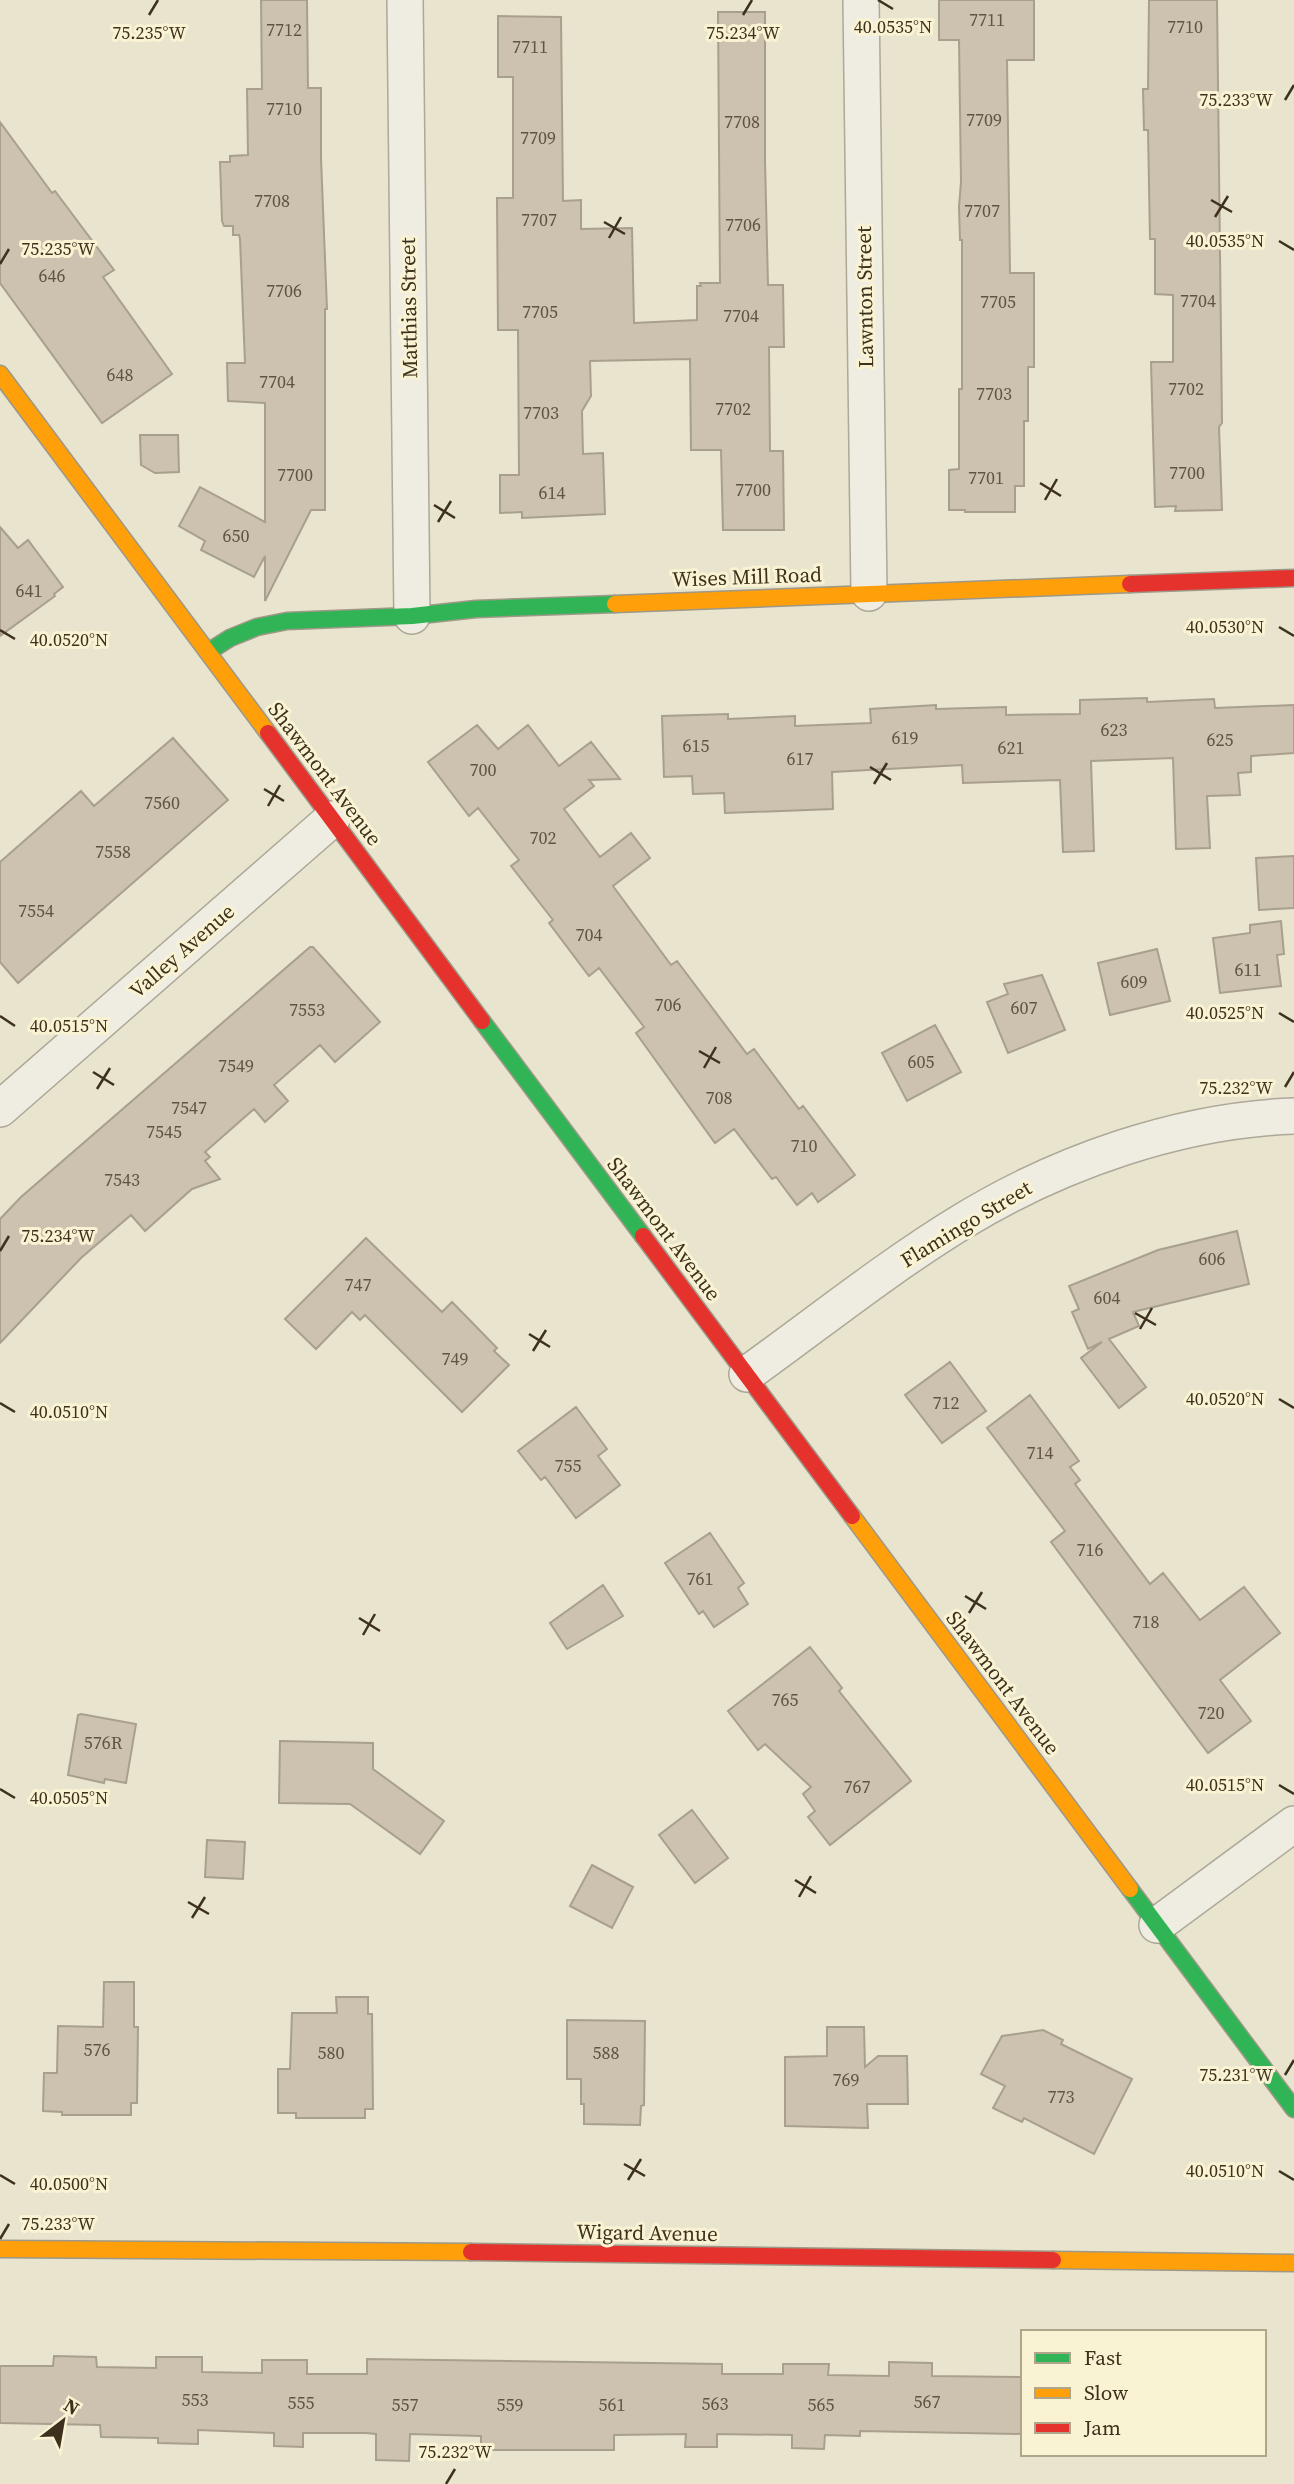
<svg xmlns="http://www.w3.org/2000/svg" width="1294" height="2484" viewBox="0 0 1294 2484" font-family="'Source Serif 4',serif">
<rect width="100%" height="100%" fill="#e8e4ce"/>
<path fill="#ccc2af" stroke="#a99f8d" stroke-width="2" d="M261 0H307L308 88H321V158L327 309H325V510H311L265 601V556L254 577 201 550 205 541 179 526 200 487 265 522V403L228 401 227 363H245L240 239 239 235H233V226H224L222 221 220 162H230V156L248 155 247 89H262Z
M939 0H1034V60H1007L1010 273H1034V367H1028V421H1024V486H1015V512H965V510H949V470L959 469V389H962V240H960L959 207 961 182 959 40H939Z
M1149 0H1217L1222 423 1219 427 1222 510 1175 511 1176 506 1155 507 1151 362H1173V295L1155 294V239H1150L1148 130H1144L1143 89H1148Z
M718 12H765V161L768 285H783L784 347H769L770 451H783L784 530H723L721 450H691L690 359 590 361 591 396 582 411 583 454 603 453 605 514 522 518V512L500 513V475H519L518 330H498L497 198H513V77H498V16L561 17 563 201 581 200V229L632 228 634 323 697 320V286H701L700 283H720Z
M0 122 52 193 55 191 114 270 103 277 172 374 102 423 0 283Z
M140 435H178L179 472 155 473 141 465Z
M0 527 18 548 28 540 63 587 54 594 55 596 0 636Z
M1147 698V702L1214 699 1215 708 1294 705V753L1251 756V772L1238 773 1240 795 1207 796 1210 848 1176 849 1173 758 1091 761 1094 851 1063 852 1060 780 963 783 962 765 832 772 833 809 725 813 724 793 693 794 692 776 664 777 662 716 728 714V719L795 716V726L871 723 870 709 936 705V709L1006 707V715L1080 714V700Z
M477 725 498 749 528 725 559 766 591 742 620 779 589 780 594 786 564 809 600 857 631 833 650 858 613 886 671 965 677 961 747 1054 754 1049 799 1109 803 1106 855 1175 818 1202 812 1193 797 1205 776 1177 772 1179 734 1129 715 1143 636 1033 644 1027 599 968 589 976 549 923 553 920 511 866 519 860 478 808 469 816 428 762Z
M173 738 228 800 18 983 0 962V862L81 791 94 806Z
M1294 856V908L1259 910 1256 858Z
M1281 921 1284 954 1277 955 1281 986 1220 993 1213 938 1250 933V925Z
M310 947H313L380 1022 335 1062 320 1045 274 1085 288 1101 265 1122 254 1109 205 1152 210 1157 205 1161 220 1179 192 1189 145 1231 131 1215 81 1258 0 1343V1219L21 1197Z
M1157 949 1170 1001 1110 1015 1098 963Z
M1042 975 1065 1030 1008 1053 987 1002 1008 994 1004 984Z
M935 1025 961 1072 907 1101 882 1053Z
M1237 1231 1249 1284 1133 1312 1139 1326 1109 1339 1146 1387 1119 1408 1081 1358 1102 1342 1088 1349 1072 1312 1079 1309 1069 1286 1158 1250Z
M366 1238 442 1312 452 1302 497 1348 494 1351 509 1365 462 1412 365 1315 360 1320 352 1312 316 1349 285 1319Z
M950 1362 986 1411 942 1443 905 1395Z
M1030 1395 1079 1461 1070 1467 1080 1480 1075 1484 1150 1584 1163 1573 1200 1620 1244 1587 1280 1633 1220 1680 1251 1721 1208 1753 1051 1542 1065 1531 987 1428Z
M576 1407 607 1449 598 1456 620 1485 576 1518 545 1477 541 1480 518 1451Z
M710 1533 744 1583 738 1588 748 1604 714 1627 703 1611 699 1614 665 1563Z
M603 1585 623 1616 567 1649 550 1623Z
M810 1647 842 1688 839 1691 911 1781 830 1845 808 1817 815 1811 803 1794 811 1787 765 1744 758 1750 728 1711Z
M81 1714 136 1724 126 1783 105 1779 104 1783 68 1775 78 1715Z
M280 1741 373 1743V1769L444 1821 420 1854 350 1804 279 1803Z
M692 1810 728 1858 695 1883 659 1835Z
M207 1840 245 1842 243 1879 205 1877Z
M592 1865 633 1887 612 1928 570 1906Z
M104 1982H134V2027H138L137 2103H131V2115H62V2112L43 2111 44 2073H57L58 2026 103 2027Z
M336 1997H368V2014H372L373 2109H365V2118H296V2113H278V2069H290L292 2013H337Z
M567 2020 645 2021 644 2105 641 2106 640 2125 584 2124V2104H581V2079H567Z
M827 2027H864L865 2067 878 2056H907L908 2104H867L868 2128 785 2126V2057L827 2056Z
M1043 2030 1063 2040 1061 2044 1132 2079 1094 2154 1024 2118 1022 2122 993 2108 1005 2086 981 2074 1002 2036Z
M54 2356 96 2357 97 2367 156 2368V2357H202V2372L262 2373V2360H307V2374H367V2359L722 2364V2374H783V2364H829L828 2375 889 2376V2362L932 2363V2376L1023 2377V2434L860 2431V2436L825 2435 824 2449 792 2448V2435L717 2434V2447H685L686 2434 614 2435V2450H481V2436L410 2434 409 2461 376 2460V2434L366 2433H303V2447L274 2446V2433L198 2430V2444L158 2443V2438L101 2437 100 2425 0 2423V2366H53Z"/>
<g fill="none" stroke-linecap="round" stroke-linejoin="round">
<defs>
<path id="street" d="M405 0 412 616
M861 0 869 593
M0 1109 332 819
M747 1374C818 1323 889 1266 963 1221 1060 1162 1180 1120 1294 1116
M1157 1925 1294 1824"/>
<path id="fast" d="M208 652 230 638 257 627 287 621 412 616 476 609 615 604
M482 1021 643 1236
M1130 1889 1294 2109"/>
<path id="slow" d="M0 374 268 733
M615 604 1130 584
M852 1516 1130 1889
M0 2249 471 2252
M1053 2260 1294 2263"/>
<path id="jam" d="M1130 584 1294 578
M268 733 482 1021
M643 1236 852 1516
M471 2252 1053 2260"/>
</defs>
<use href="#street" stroke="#ada897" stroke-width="38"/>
<use href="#fast" stroke="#9d9887" stroke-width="19"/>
<use href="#slow" stroke="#9d9887" stroke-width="19"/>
<use href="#jam" stroke="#9d9887" stroke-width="19"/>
<use href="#street" stroke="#efece1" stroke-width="35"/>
<use href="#fast" stroke="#30b455" stroke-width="16"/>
<use href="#slow" stroke="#ff9f0a" stroke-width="16"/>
<use href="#jam" stroke="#e5322d" stroke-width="16"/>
</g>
<path fill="none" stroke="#3d311d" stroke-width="2.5" d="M878 0 893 9M149 15 158 0M743 15 752 0M1285 100 1294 85M1211 200 1232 212M1215 217 1228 196M604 222 625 234M609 238 621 217M1279 241 1294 250M0 264 9 249M1040 483 1061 496M1045 500 1057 479M434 505 455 518M438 522 451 501M1279 627 1294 636M0 630 15 639M870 767 891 780M874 784 887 763M264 789 284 801M268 806 280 785M1279 1013 1294 1022M0 1016 15 1026M699 1051 720 1063M704 1068 716 1047M93 1072 114 1085M1285 1087 1294 1072M97 1089 110 1068M0 1251 9 1236M1135 1313 1156 1325M1140 1329 1152 1308M529 1334 550 1347M533 1351 546 1330M1279 1399 1294 1408M0 1403 15 1412M965 1596 986 1609M969 1613 982 1592M359 1618 380 1631M363 1635 375 1614M1279 1785 1294 1794M0 1789 15 1798M795 1880 816 1893M799 1897 811 1876M188 1902 209 1914M192 1918 205 1897M1285 2075 1294 2060M624 2164 645 2176M1279 2171 1294 2180M0 2175 15 2184M628 2180 641 2159M0 2239 9 2224M446 2484 455 2469"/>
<g text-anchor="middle" stroke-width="6" stroke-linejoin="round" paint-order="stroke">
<g font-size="18" fill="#615542">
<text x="987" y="26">7711</text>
<text x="1185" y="33">7710</text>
<text x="284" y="36">7712</text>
<text x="530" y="53">7711</text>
<text x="284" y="115">7710</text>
<text x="984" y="126">7709</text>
<text x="742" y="128">7708</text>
<text x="538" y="144">7709</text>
<text x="272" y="207">7708</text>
<text x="982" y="217">7707</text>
<text x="539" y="226">7707</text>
<text x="743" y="231">7706</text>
<text x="52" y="282">646</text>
<text x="284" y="297">7706</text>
<text x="1198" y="307">7704</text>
<text x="998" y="308">7705</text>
<text x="540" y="318">7705</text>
<text x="741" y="322">7704</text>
<text x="120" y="381">648</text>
<text x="277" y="388">7704</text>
<text x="1186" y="395">7702</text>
<text x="994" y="400">7703</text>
<text x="733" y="415">7702</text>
<text x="541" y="419">7703</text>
<text x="1187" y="479">7700</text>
<text x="295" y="481">7700</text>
<text x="986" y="484">7701</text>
<text x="753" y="496">7700</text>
<text x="552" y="499">614</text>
<text x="236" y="542">650</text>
<text x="29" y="597">641</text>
<text x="1114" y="736">623</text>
<text x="905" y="744">619</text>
<text x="1220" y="746">625</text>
<text x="696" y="752">615</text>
<text x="1011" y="754">621</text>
<text x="800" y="765">617</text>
<text x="483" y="776">700</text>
<text x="162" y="809">7560</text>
<text x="543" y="844">702</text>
<text x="113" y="858">7558</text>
<text x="36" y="917">7554</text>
<text x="589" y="941">704</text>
<text x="1248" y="976">611</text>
<text x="1134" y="988">609</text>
<text x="668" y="1011">706</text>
<text x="1024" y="1014">607</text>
<text x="307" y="1016">7553</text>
<text x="921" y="1068">605</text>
<text x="236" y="1072">7549</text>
<text x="719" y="1104">708</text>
<text x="189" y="1114">7547</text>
<text x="164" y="1138">7545</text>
<text x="804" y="1152">710</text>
<text x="122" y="1186">7543</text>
<text x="1212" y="1265">606</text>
<text x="358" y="1291">747</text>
<text x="1107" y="1304">604</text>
<text x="455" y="1365">749</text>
<text x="946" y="1409">712</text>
<text x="1040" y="1459">714</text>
<text x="568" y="1472">755</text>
<text x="1090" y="1556">716</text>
<text x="700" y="1585">761</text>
<text x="1146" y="1628">718</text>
<text x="785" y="1706">765</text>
<text x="1211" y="1719">720</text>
<text x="103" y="1749">576R</text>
<text x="857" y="1793">767</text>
<text x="97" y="2056">576</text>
<text x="331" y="2059">580</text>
<text x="606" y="2059">588</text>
<text x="846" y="2086">769</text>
<text x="1061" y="2103">773</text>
<text x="195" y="2406">553</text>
<text x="927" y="2408">567</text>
<text x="301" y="2409">555</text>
<text x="715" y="2410">563</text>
<text x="405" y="2411">557</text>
<text x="510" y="2411">559</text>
<text x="612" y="2411">561</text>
<text x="821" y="2411">565</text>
</g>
<g font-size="21" fill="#3d311d" stroke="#f9f3d4">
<text transform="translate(865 297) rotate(-91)" y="7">Lawnton Street</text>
<text transform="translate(409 308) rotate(-91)" y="7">Matthias Street</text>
<text transform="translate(747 577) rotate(-2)" y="7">Wises Mill Road</text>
<text transform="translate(325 774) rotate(53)" y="7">Shawmont Avenue</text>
<text transform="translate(182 951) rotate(-41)" y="7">Valley Avenue</text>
<text transform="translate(966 1224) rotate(-31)" y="7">Flamingo Street</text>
<text transform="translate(664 1229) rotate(53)" y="7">Shawmont Avenue</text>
<text transform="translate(1003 1683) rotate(53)" y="7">Shawmont Avenue</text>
<text transform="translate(647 2233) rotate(1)" y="7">Wigard Avenue</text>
</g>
</g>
<g font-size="18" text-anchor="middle" fill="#3d311d" stroke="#f9f3d4" stroke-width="6" stroke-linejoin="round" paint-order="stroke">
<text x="893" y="33">40.0535°N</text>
<text x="149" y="39">75.235°W</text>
<text x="743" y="39">75.234°W</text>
<text x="1236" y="106">75.233°W</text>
<text x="1225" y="247">40.0535°N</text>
<text x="58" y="255">75.235°W</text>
<text x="1225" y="633">40.0530°N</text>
<text x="69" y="646">40.0520°N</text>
<text x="1225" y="1019">40.0525°N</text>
<text x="69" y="1032">40.0515°N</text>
<text x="1236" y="1094">75.232°W</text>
<text x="58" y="1242">75.234°W</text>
<text x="1225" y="1405">40.0520°N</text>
<text x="69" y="1418">40.0510°N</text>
<text x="1225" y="1791">40.0515°N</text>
<text x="69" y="1804">40.0505°N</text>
<text x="1236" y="2081">75.231°W</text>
<text x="1225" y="2177">40.0510°N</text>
<text x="69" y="2190">40.0500°N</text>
<text x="58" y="2230">75.233°W</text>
<text x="455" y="2458">75.232°W</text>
</g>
<rect x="1021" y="2330" width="245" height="126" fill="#f9f3d4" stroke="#aea58b" stroke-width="2"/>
<rect x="1035" y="2353" width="35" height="10" fill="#30b455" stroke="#aea58b" stroke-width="2"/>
<text x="1084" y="2365" font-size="21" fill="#3d311d">Fast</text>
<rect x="1035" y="2388" width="35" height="10" fill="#ff9f0a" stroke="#aea58b" stroke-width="2"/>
<text x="1084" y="2400" font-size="21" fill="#3d311d">Slow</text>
<rect x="1035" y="2423" width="35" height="10" fill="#e5322d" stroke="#aea58b" stroke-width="2"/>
<text x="1084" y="2435" font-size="21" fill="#3d311d">Jam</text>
<g transform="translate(63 2421) rotate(31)" stroke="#f9f3d4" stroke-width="5" paint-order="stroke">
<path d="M0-5L12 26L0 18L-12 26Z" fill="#3d311d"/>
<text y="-10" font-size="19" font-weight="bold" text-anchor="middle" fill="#3d311d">N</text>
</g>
</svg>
